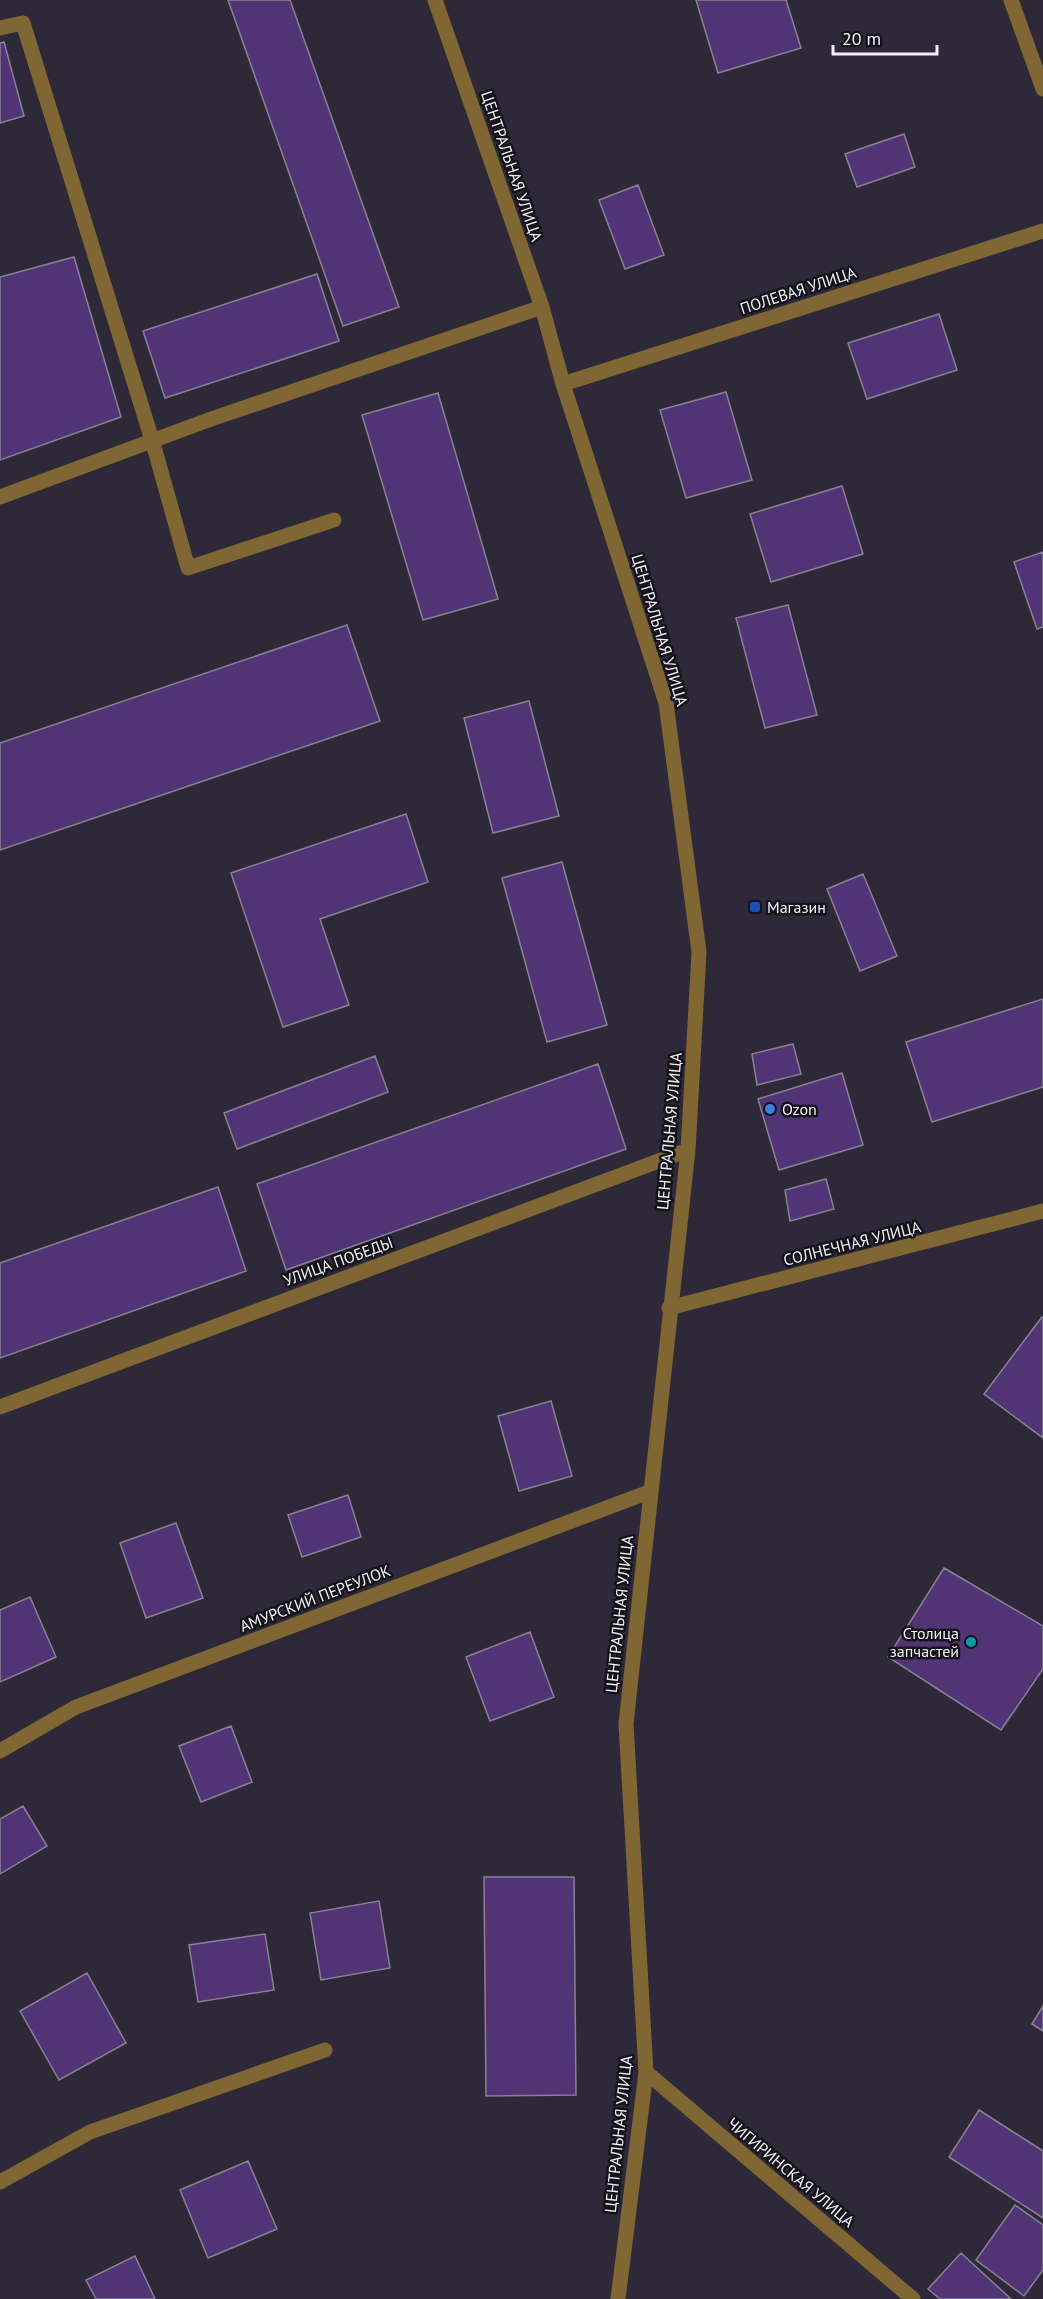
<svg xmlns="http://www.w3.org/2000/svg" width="1043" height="2299" viewBox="0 0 1043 2299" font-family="'PT Sans',sans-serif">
<rect width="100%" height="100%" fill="#2e2938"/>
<path fill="#513475" stroke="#888193" stroke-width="1.5" d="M228 0H290L399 307 343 326Z
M696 0H786L801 48 718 73Z
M4 42 24 116 0 123V43Z
M904 134 915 167 857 187 845 154Z
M638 185 664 255 625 269 599 200Z
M74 257 121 417 0 460V277Z
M317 274 339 341 165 398 143 331Z
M939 314 957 370 867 399 848 343Z
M726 392 752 480 686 498 660 410Z
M438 393 498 599 423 620 362 415Z
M842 486 863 554 771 582 750 514Z
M1043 552V627L1037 629 1014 562Z
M788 605 817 715 765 728 736 618Z
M347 625 380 721 0 850V743Z
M529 701 559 816 493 833 464 718Z
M406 814 428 882 320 919 349 1005 283 1027 231 873Z
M562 862 607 1025 547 1042 502 878Z
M863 874 897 956 860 971 827 889Z
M1043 999V1087L932 1122 906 1042Z
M793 1044 801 1074 757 1085 752 1054Z
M375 1056 388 1092 237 1149 224 1113Z
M598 1064 626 1149 286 1270 257 1184Z
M842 1073 863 1145 779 1170 758 1099Z
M826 1179 834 1209 790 1221 785 1190Z
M218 1187 246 1271 0 1358V1263Z
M1042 1317 1043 1318V1438L984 1394Z
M551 1401 572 1476 519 1491 498 1416Z
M348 1495 361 1537 302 1557 288 1515Z
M176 1523 203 1598 146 1618 120 1543Z
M944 1568 1043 1626V1669L1001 1730 888 1657Z
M30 1597 56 1657 0 1682V1610Z
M530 1632 554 1697 490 1721 466 1657Z
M231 1726 252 1782 201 1802 179 1746Z
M23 1806 47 1846 0 1874V1819Z
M484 1877H574L576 2095 486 2096Z
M379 1901 390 1968 321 1980 310 1913Z
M265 1934 274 1990 198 2002 189 1945Z
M87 1973 126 2043 59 2080 20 2011Z
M1043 2006V2031L1032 2024Z
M979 2110 1043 2151V2218L949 2157Z
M248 2161 277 2229 208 2258 180 2190Z
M1015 2205 1043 2225V2270L1024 2296 976 2260Z
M961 2253 1011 2299H940L928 2289Z
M135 2256 155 2299H96L86 2280Z"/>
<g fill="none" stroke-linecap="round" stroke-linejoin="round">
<path stroke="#806633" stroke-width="15" d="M435 0 542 307 563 384 666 703 699 952 688 1150 626 1724 646 2072 618 2299
M1011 0 1043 89
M0 28 23 23 153 443 188 568 334 520
M563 384 1043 231
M0 497 214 418 542 307
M669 1308 1043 1211
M0 1407 688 1150
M0 1751 76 1707 649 1492
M646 2072 913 2299
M0 2182 90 2132 325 2050"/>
</g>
<rect fill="#1a4fb4" stroke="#15131a" stroke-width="2" x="749" y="901" width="12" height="12" rx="3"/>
<circle fill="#3f7fe0" stroke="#15131a" stroke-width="2" cx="770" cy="1109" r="6"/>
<circle fill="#0f9aa8" stroke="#15131a" stroke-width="2" cx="971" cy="1642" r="6"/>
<g text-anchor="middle" stroke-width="5" stroke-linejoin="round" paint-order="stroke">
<g font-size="16" fill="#f4f0fa" stroke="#15131a">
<text transform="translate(512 166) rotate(71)" y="6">ЦЕНТРАЛЬНАЯ УЛИЦА</text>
<text transform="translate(798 290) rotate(-18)" y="6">ПОЛЕВАЯ УЛИЦА</text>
<text transform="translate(660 630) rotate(73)" y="6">ЦЕНТРАЛЬНАЯ УЛИЦА</text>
<text transform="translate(669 1131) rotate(-85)" y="6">ЦЕНТРАЛЬНАЯ УЛИЦА</text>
<text transform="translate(852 1243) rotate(-14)" y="6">СОЛНЕЧНАЯ УЛИЦА</text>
<text transform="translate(338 1261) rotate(-20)" y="6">УЛИЦА ПОБЕДЫ</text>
<text transform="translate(315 1598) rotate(-21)" y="6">АМУРСКИЙ ПЕРЕУЛОК</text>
<text transform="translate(619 1614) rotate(-84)" y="6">ЦЕНТРАЛЬНАЯ УЛИЦА</text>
<text transform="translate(618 2134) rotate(-84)" y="6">ЦЕНТРАЛЬНАЯ УЛИЦА</text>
<text transform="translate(791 2172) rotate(40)" y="6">ЧИГИРИНСКАЯ УЛИЦА</text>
</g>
<g font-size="16" fill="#f4f0fa" stroke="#15131a" text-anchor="start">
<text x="767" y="913">Магазин</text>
<text x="782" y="1115">Ozon</text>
<text x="959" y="1639" text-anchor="end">Столица<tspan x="959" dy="18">запчастей</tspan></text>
</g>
</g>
<path d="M833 45v9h104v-9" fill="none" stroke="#f4f0fa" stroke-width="3"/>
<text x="842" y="45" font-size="18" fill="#f4f0fa" stroke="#15131a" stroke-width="4.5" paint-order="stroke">20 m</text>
</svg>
